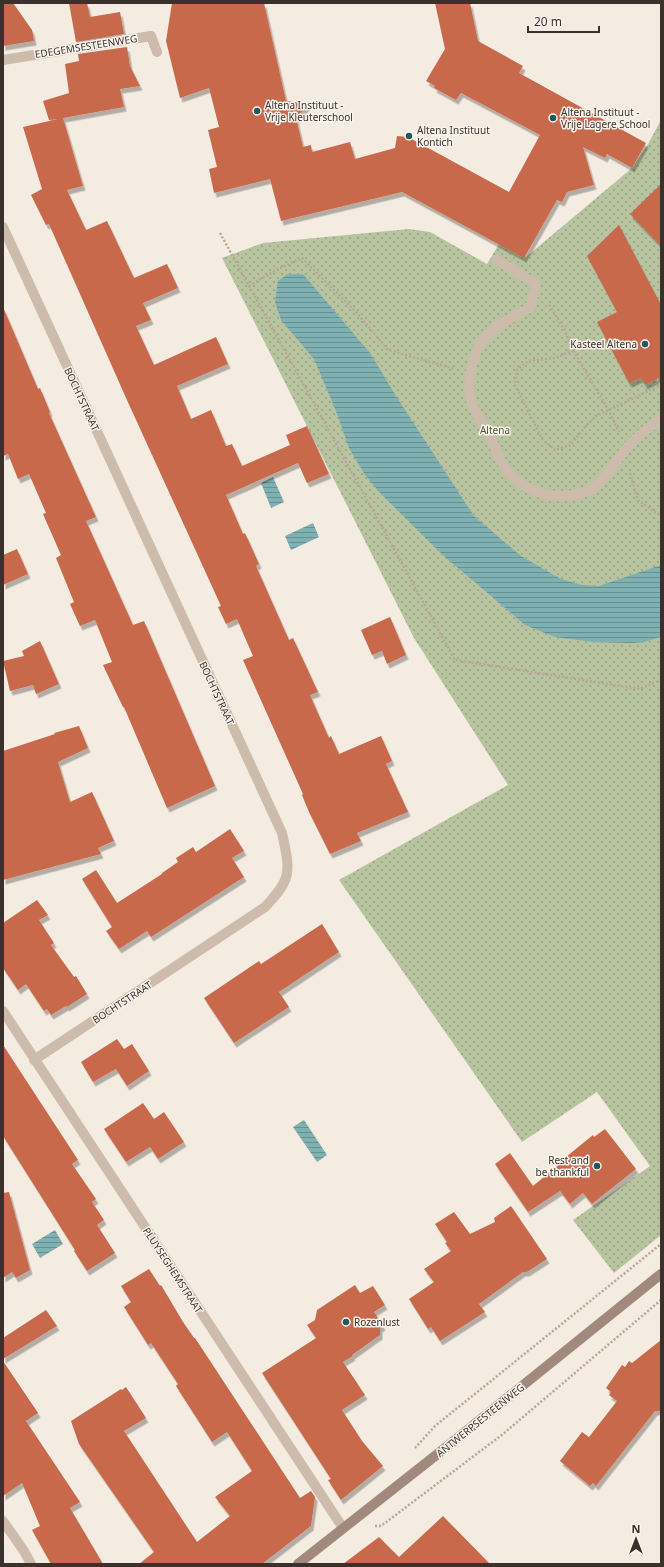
<svg xmlns="http://www.w3.org/2000/svg" width="664" height="1567" viewBox="0 0 664 1567" font-family="'Noto Sans',sans-serif">
<defs>
<pattern id="park-dots" width="8" height="8" patternUnits="userSpaceOnUse"><rect width="8" height="8" fill="#b8c4a0"/><path d="M2 2h.1M6 6h.1" fill="none" stroke="#97a083" stroke-width="1.8" stroke-linecap="round"/></pattern>
<pattern id="water-rules" width="6" height="5" patternUnits="userSpaceOnUse"><rect width="6" height="5" fill="#7fb0b2"/><path d="M0 2.5h6" fill="none" stroke="#699091"/></pattern>
<filter id="shadow"><feDropShadow dx="2.5" dy="4.5" stdDeviation="0" flood-color="#0004"/></filter>
</defs>
<rect width="100%" height="100%" fill="#f4ebe1"/>
<path fill="url(#park-dots)" d="M661 120V1235L614 1273 573 1220 650 1166 597 1092 522 1142 339 880 508 785 414 638 222 258 263 243 409 229 430 232 487 264 499 244 526 257 632 168 648 144Z"/>
<path fill="url(#water-rules)" d="M288 274H303L370 353 396 396 474 516 521 556 561 579 582 585 599 586 661 565V637L644 642 631 643 594 642 555 637 525 625 444 556 381 494 365 475 349 448 336 411 314 359 281 320 275 302 278 281Z
M273 477 284 502 271 508 261 483Z
M313 523 319 537 291 550 285 536Z
M304 1120 327 1155 317 1162 293 1127Z
M55 1230 63 1244 40 1258 32 1244Z"/>
<path fill="#c8694b" filter="url(#shadow)" d="M3 3H13L32 30 34 41 3 46Z
M69 3H87L90 17 120 12 124 34 76 42Z
M172 3H264L286 101 309 104 296 118 303 147 311 145 312 152 350 142 355 159 395 148 397 136 408 137 509 192 540 135 461 93 456 100 434 88 435 86 426 81 445 49 435 3H470L478 41 523 66 519 73 646 143 632 168 607 154 605 158 583 147 594 185 567 192 562 202 557 200 524 258 402 192 281 221 270 179 214 193 209 169 217 167 208 130 219 127 209 88 180 98 166 41Z
M127 47 130 66 140 86 120 89 124 107 63 118 83 186 67 190 86 230 107 221 134 278 167 264 178 288 143 303 151 320 136 326 154 365 216 337 228 364 177 386 191 419 211 410 226 446 232 444 242 466 290 445 286 435 307 426 329 474 307 483 298 463 226 495 243 534 245 533 259 564 256 566 289 640 293 638 318 692 310 695 329 738 331 736 339 754 381 736 392 761 386 764 408 812 357 833 361 841 330 854 309 812 302 795 303 794 243 660 253 656 237 619 226 624 218 607 221 606 127 400 49 224 46 225 31 195 42 189 23 127 58 119 49 120 43 101 69 93 65 64 79 61 78 54Z
M661 184V246L630 214Z
M619 225 661 305V377L645 385 641 378 629 383 597 322 617 312 587 256Z
M3 307 38 389 40 388 50 412 49 413 96 517 86 521 133 625 144 621 215 786 167 808 124 707H123L103 665 112 662 95 620 80 626 70 604 74 602 56 558 61 555 43 514 46 513 29 474 18 479 8 454 3 456Z
M17 549 28 574 3 585V555Z
M390 617 406 655 387 664 382 651 372 655 361 630Z
M40 641 59 684 36 694 33 685 10 691 3 661 24 656 22 651Z
M79 726 88 748 58 762 70 802 92 792 114 841 98 848 101 854 3 880V751L55 734 54 733Z
M230 829 244 851 232 858 244 877 151 937 147 931 119 949 106 931 112 927 82 879 96 870 117 903 162 874V873L178 862 176 858 193 847 196 852Z
M37 900 48 915 39 920 54 943 51 945 74 977 76 976 87 994 67 1007 66 1006 51 1015 47 1009 44 1011 26 984 18 990 3 968V923Z
M322 924 339 952 279 992 289 1007 234 1043 204 998 259 961 261 964Z
M117 1039 124 1049 132 1044 149 1071 127 1086 116 1069 93 1082 81 1062Z
M3 1045 78 1160 72 1164 96 1199 92 1202 104 1220 97 1225 115 1253 87 1271 74 1251 75 1250 3 1136Z
M143 1103 154 1119 164 1112 184 1142 158 1159 150 1147 126 1162 104 1129Z
M605 1129 636 1169 592 1204 583 1193 570 1204 560 1191 528 1212 495 1164 510 1153 533 1186 567 1158 566 1157 593 1135 594 1137Z
M9 1192 30 1270 16 1278 12 1272 3 1278V1193Z
M511 1206 547 1259 527 1272H523L479 1304 485 1312 440 1341 431 1327 428 1329 409 1299 434 1282 424 1269 451 1251 445 1243 447 1242 435 1224 454 1212 470 1234 495 1222 494 1218Z
M149 1269 160 1286 161 1285 183 1322 194 1338H195L300 1498 311 1491 315 1497 311 1526 262 1564H139L154 1552 79 1444 71 1421 121 1389 122 1390 126 1387 146 1418 124 1431 197 1542 230 1516 215 1497 252 1471 227 1432 212 1442 176 1386 178 1384 151 1343 148 1345 124 1307 131 1302 121 1286Z
M355 1285 360 1293 373 1286 385 1305 374 1312 383 1326 380 1328V1335L352 1355 353 1356 343 1362 365 1395 342 1410 362 1441 383 1466 341 1500 328 1480 331 1479 262 1373 316 1338 307 1325 315 1320 317 1310Z
M46 1310 57 1326 3 1359V1338Z
M661 1340V1411H655L596 1486 593 1483 590 1486 560 1461 582 1432 589 1437 617 1401 609 1395 611 1392 606 1388 622 1365 625 1367 629 1361 632 1363Z
M3 1361 38 1413 26 1421 80 1502 70 1508 103 1564H51L32 1530 40 1526 22 1483 3 1496Z
M443 1516 490 1564H343L379 1537 399 1557Z"/>
<g fill="none" stroke-linecap="round" stroke-linejoin="round">
<path stroke="#b9a596" stroke-width="2.5" stroke-dasharray="2 2" stroke-linecap="butt" d="M220 233 455 660 640 689 661 680
M249 286 278 269 302 258 357 313 388 350 455 369
M549 305 564 329 573 350 609 411 619 432
M573 350 556 358 528 361 517 370 515 385 542 439 555 450 571 445 583 429 596 416 661 385
M657 379 661 385
M630 473 638 500 661 516
M415 1448 435 1426 661 1244
M375 1526H381L503 1434 661 1300"/>
<path stroke="#cdbbac" stroke-width="10" d="M3 60 151 36 157 52
M3 227 282 833C290 871 293 878 265 907L34 1060
M497 260 536 284 530 308C513 316 486 330 478 348 471 362 466 389 472 404 477 416 485 427 491 439 495 448 499 458 504 466 521 493 556 502 585 492 604 485 613 463 626 449 636 439 648 426 661 420
M3 1011 343 1528
M3 1521 24 1551 31 1564"/>
<path stroke="#a18a7d" stroke-width="10" d="M298 1564 449 1445 661 1274"/>
</g>
<g fill="#1f5a5e" stroke="#fbf5ee" stroke-width="1.5">
<circle cx="257" cy="111" r="4"/>
<circle cx="553" cy="118" r="4"/>
<circle cx="409" cy="136" r="4"/>
<circle cx="645" cy="344" r="4"/>
<circle cx="597" cy="1166" r="4"/>
<circle cx="346" cy="1322" r="4"/>
</g>
<g text-anchor="middle" stroke-width="3" stroke-linejoin="round" paint-order="stroke">
<g font-size="10" fill="#3b302b" stroke="#fbf5ee">
<text transform="translate(86 46) rotate(-9)" y="4">EDEGEMSESTEENWEG</text>
<text transform="translate(82 399) rotate(65)" y="4">BOCHTSTRAAT</text>
<text transform="translate(217 693) rotate(65)" y="4">BOCHTSTRAAT</text>
<text transform="translate(122 1002) rotate(-33)" y="4">BOCHTSTRAAT</text>
<text transform="translate(173 1270) rotate(57)" y="4">PLUYSEGHEMSTRAAT</text>
<text transform="translate(480 1420) rotate(-39)" y="4">ANTWERPSESTEENWEG</text>
</g>
<g font-size="10" fill="#3b302b" stroke="#fbf5ee" text-anchor="start">
<text x="265" y="109">Altena Instituut -<tspan x="265" dy="12">Vrije Kleuterschool</tspan></text>
<text x="561" y="116">Altena Instituut -<tspan x="561" dy="12">Vrije Lagere School</tspan></text>
<text x="417" y="134">Altena Instituut<tspan x="417" dy="12">Kontich</tspan></text>
<text x="637" y="348" text-anchor="end">Kasteel Altena</text>
<text x="589" y="1164" text-anchor="end">Rest and<tspan x="589" dy="12">be thankful</tspan></text>
<text x="354" y="1326">Rozenlust</text>
</g>
<g font-size="10" fill="#4a5a2e" stroke="#fbf5ee">
<text x="495" y="434">Altena</text>
</g>
</g>
<rect width="664" height="1567" fill="none" stroke="#3b302b" stroke-width="8"/>
<g transform="translate(636 1539)" stroke="#fbf5ee" stroke-width="3" paint-order="stroke">
<path d="M0-3L7 15L0 10L-7 15Z" fill="#3b302b"/>
<text y="-6" font-size="11" font-weight="bold" text-anchor="middle" fill="#3b302b">N</text>
</g>
<path d="M528 26v6h71v-6" fill="none" stroke="#3b302b" stroke-width="2"/>
<text x="534" y="26" font-size="12" fill="#3b302b" stroke="#fbf5ee" stroke-width="3" paint-order="stroke">20 m</text>
</svg>
